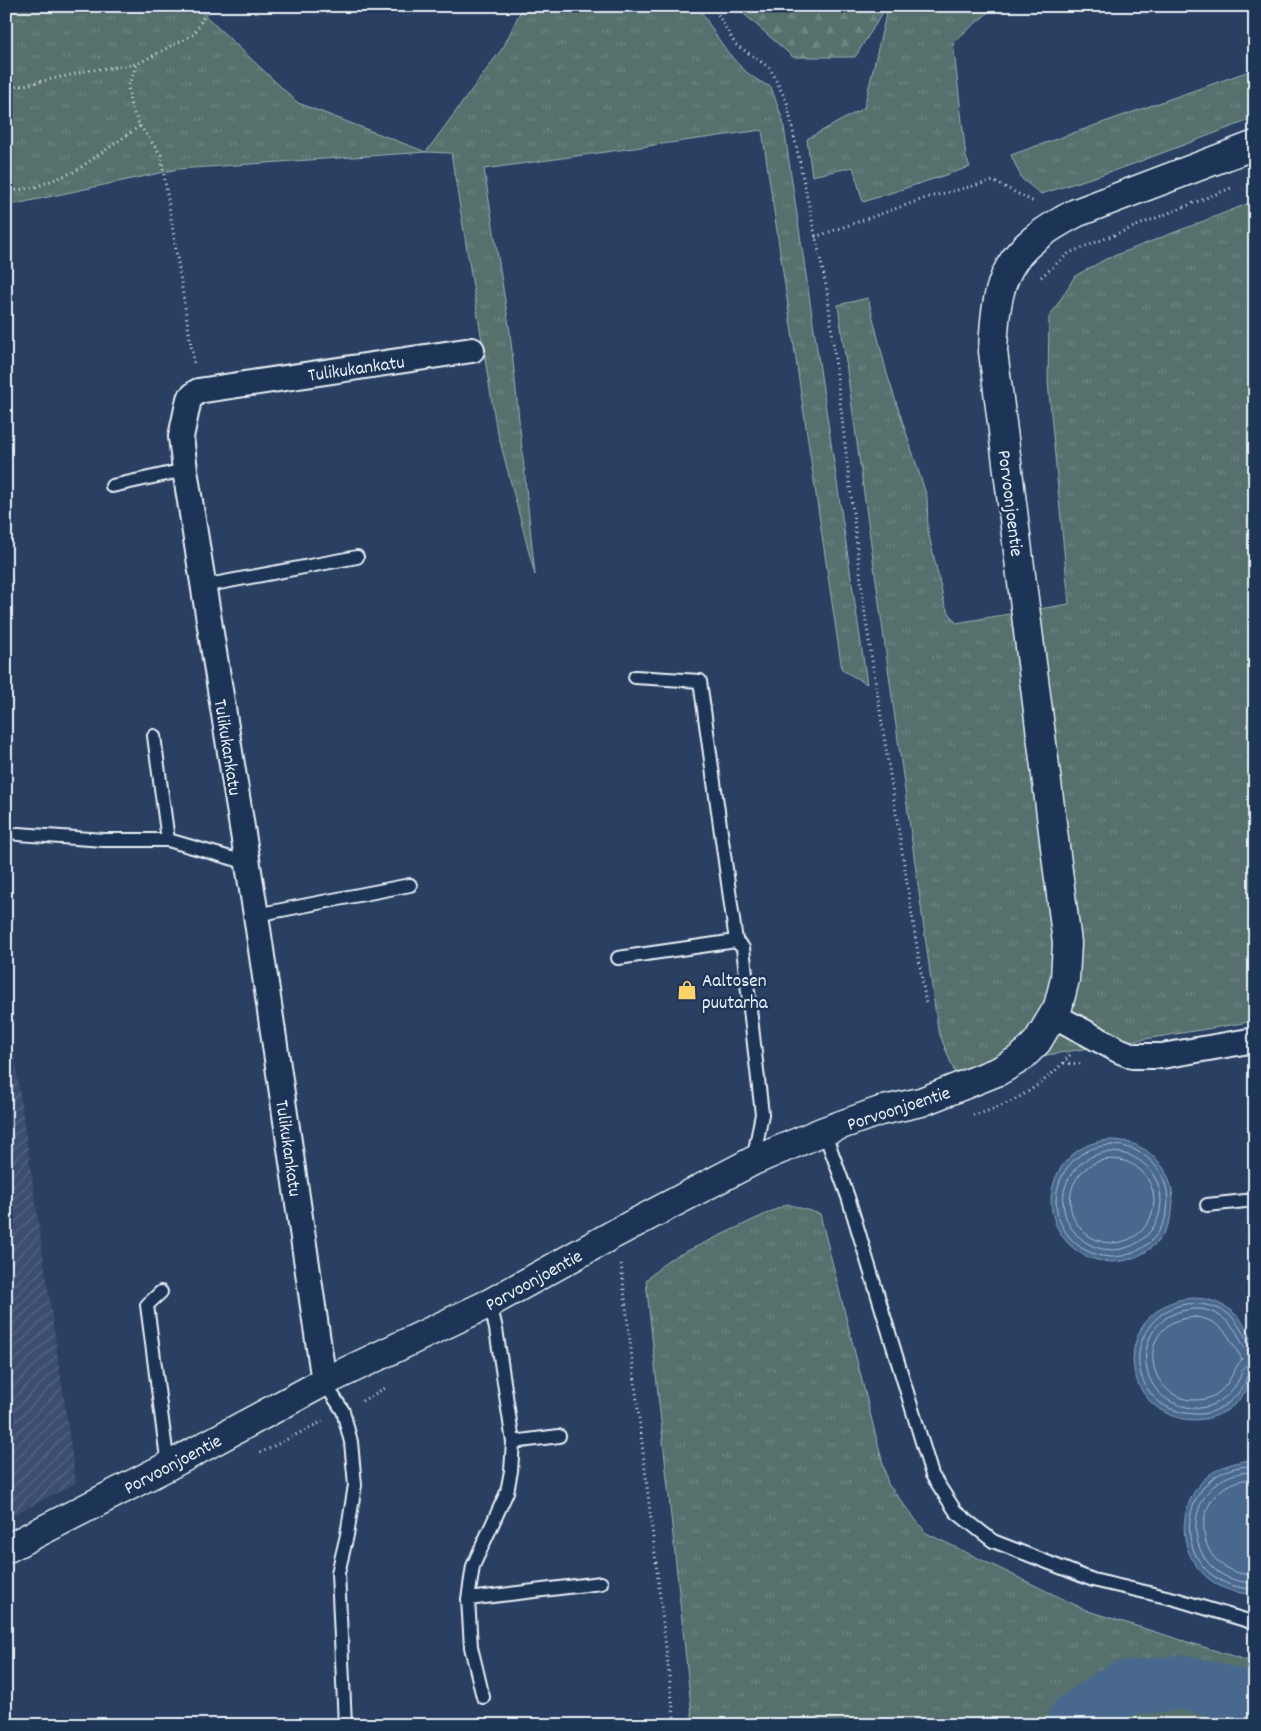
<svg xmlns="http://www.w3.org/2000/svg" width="1261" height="1731" viewBox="0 0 1261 1731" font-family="Dekko,sans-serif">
<defs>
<pattern id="industrial-furrows" width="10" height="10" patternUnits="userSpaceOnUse" patternTransform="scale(1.25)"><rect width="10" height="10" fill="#3a4d71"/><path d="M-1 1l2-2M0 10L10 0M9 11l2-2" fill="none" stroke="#566786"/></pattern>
<pattern id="grass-tufts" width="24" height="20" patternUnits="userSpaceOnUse" patternTransform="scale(1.25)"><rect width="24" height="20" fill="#54706d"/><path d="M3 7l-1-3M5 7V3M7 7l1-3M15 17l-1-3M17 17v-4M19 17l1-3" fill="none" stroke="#6d8583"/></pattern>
<pattern id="forest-firs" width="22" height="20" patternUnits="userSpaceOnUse" patternTransform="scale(1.25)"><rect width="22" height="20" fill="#54706d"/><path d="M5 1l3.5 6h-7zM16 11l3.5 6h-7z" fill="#6d8583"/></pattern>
</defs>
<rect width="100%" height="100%" fill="#2a4063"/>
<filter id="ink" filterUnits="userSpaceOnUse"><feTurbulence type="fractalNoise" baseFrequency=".02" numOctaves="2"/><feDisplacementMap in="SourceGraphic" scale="10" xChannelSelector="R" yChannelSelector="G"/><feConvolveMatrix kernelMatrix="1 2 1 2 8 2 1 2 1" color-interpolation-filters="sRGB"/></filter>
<g filter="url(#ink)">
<path fill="url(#industrial-furrows)" d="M6 998 76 1483 6 1519Z"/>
<path fill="url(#grass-tufts)" stroke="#9eb0b2" d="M6 6H195L298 103 426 152 504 46 523 6H698C717 37 736 73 771 87L783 121 867 684 842 670 762 130 484 169 510 332 535 575 496 426 451 153 426 152 178 169 6 206Z
M888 6H996L953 42 966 157 970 167 863 202 853 167 812 176 807 139 864 108Z
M1255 69V118L1125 167 1041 194 1022 179 1011 155Z
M1255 201V1021L1047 1055 955 1073 938 1030 838 305 868 298 887 374 927 497 928 531 945 606 956 623 1069 604 1048 382 1049 318 1075 276 1106 259Z
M787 1204 820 1214 888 1484 926 1533 1088 1611 1255 1663V1725H693L646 1280 668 1260Z"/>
<path fill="url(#forest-firs)" stroke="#9eb0b2" d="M735 6H887L855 57H793Z"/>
<path fill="#48688e" stroke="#889fb8" d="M1051 1201a61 61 0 1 1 122 0a61 61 0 1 1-122 0Z
M1133 1359a61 61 0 1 1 122 0a61 61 0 1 1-122 0Z
M1248 1460 1255 1461V1594C1206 1595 1171 1550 1189 1503 1193 1492 1200 1482 1209 1475 1221 1466 1234 1463 1248 1460Z"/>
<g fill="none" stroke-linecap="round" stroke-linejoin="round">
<path stroke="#a8bace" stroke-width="1" d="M1056 1201a56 56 0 1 1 112 0a56 56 0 1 1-112 0Z
M1063 1201a49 49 0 1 1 98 0a49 49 0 1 1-98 0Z
M1070 1201a42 42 0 1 1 84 0a42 42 0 1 1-84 0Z
M1196 1317C1225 1322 1228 1337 1242 1359 1232 1371 1230 1386 1215 1395 1209 1399 1201 1400 1193 1400 1155 1399 1137 1346 1170 1324 1178 1319 1187 1318 1196 1317Z
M1255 1347 1249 1344C1244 1335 1240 1327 1233 1318 1226 1311 1216 1307 1206 1305 1157 1294 1120 1349 1149 1391 1161 1408 1179 1414 1199 1414 1217 1414 1237 1399 1245 1383 1246 1380 1247 1376 1249 1372L1255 1370
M1255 1353C1243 1352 1243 1344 1238 1335 1230 1320 1212 1308 1195 1309 1127 1312 1130 1409 1199 1408 1215 1407 1231 1395 1238 1381 1241 1377 1241 1371 1244 1368 1247 1364 1251 1364 1255 1364
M1255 1466C1171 1463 1164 1587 1255 1589
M1255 1472C1179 1469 1173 1582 1255 1583
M1255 1479C1188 1478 1185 1575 1255 1575"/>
<path stroke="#48688e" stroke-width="55" d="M1074 1725 1076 1720 1121 1689 1183 1682 1255 1701"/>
<defs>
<path id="service" d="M112 486 185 470
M203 586 357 557
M635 677 700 681 736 941 743 948 762 1114 753 1161
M154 736 168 840
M18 834 104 840H168L248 863
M256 915 410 885
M618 958 736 941
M824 1131 848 1197 932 1475 956 1512 993 1541 1093 1580 1175 1599 1255 1623
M1207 1205 1255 1200
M161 1292 147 1305 168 1466
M324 1382 343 1411 351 1442 355 1485 347 1535 338 1573 345 1725
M513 1442 559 1436
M468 1599 601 1583
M483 1697 471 1647 468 1599 473 1566 507 1492 511 1471 513 1442 496 1329 490 1303"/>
<path id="minor" d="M1053 1015 1118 1050 1133 1056H1162L1255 1040
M324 1382 256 915 185 470 181 437 189 399 198 391 472 350"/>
<path id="tertiary" d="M6 1549 168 1466 324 1382 490 1303 614 1234 753 1161 824 1131 880 1111 921 1102 999 1071 1021 1058 1037 1042 1058 1007 1065 979 1067 943 993 351C996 275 1007 249 1076 213L1255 145"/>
</defs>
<use href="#service" stroke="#e8f1f8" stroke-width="16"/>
<use href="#minor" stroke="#e8f1f8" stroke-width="28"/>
<use href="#tertiary" stroke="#e8f1f8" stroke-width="31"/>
<path stroke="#e8f1f8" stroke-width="3" stroke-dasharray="1 4" stroke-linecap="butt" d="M713 6 735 44 770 68 787 103 827 290 865 615 926 1004
M6 89 93 70 137 64
M140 126 161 155 194 364
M6 192 35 187 74 172 140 126 131 107 128 87 137 64 194 34 210 6
M815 237 929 197 993 181 1036 203
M1041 277 1069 253 1231 188
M1064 1063 1083 1064
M973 1115C1009 1107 1046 1084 1070 1055
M621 1264 675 1725
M362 1401 385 1388
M260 1453 323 1421"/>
<use href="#service" stroke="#1d3557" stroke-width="12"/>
<use href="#minor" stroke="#1d3557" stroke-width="24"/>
<use href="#tertiary" stroke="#1d3557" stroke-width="28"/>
</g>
</g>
<defs>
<symbol id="shop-bare" viewBox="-9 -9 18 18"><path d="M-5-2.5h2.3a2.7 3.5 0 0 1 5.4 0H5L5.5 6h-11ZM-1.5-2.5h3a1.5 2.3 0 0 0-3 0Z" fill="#ffd166" stroke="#1d3557" stroke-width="2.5" paint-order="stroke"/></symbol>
</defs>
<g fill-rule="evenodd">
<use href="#shop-bare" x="673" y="976" width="28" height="28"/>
</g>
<g text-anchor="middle" stroke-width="5" stroke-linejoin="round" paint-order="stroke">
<g font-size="19" fill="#e8f1f8" stroke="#1d3557">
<text transform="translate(356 367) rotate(-8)" y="7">Tulikukankatu</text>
<text transform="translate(1012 503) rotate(83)" y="7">Porvoonjoentie</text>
<text transform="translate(229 747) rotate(81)" y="7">Tulikukankatu</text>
<text transform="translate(898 1107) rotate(-18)" y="7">Porvoonjoentie</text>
<text transform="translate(290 1148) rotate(82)" y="7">Tulikukankatu</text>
<text transform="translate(533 1279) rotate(-29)" y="7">Porvoonjoentie</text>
<text transform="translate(172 1463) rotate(-28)" y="7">Porvoonjoentie</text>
</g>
<g font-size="19" fill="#e8f1f8" stroke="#1d3557" text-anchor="start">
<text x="702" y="986">Aaltosen<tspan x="702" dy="22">puutarha</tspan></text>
</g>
</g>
<rect width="1261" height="1731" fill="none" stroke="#1d3557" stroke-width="25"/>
<rect x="12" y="12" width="1236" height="1706" fill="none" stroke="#e8f1f8" stroke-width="2" filter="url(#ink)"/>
</svg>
